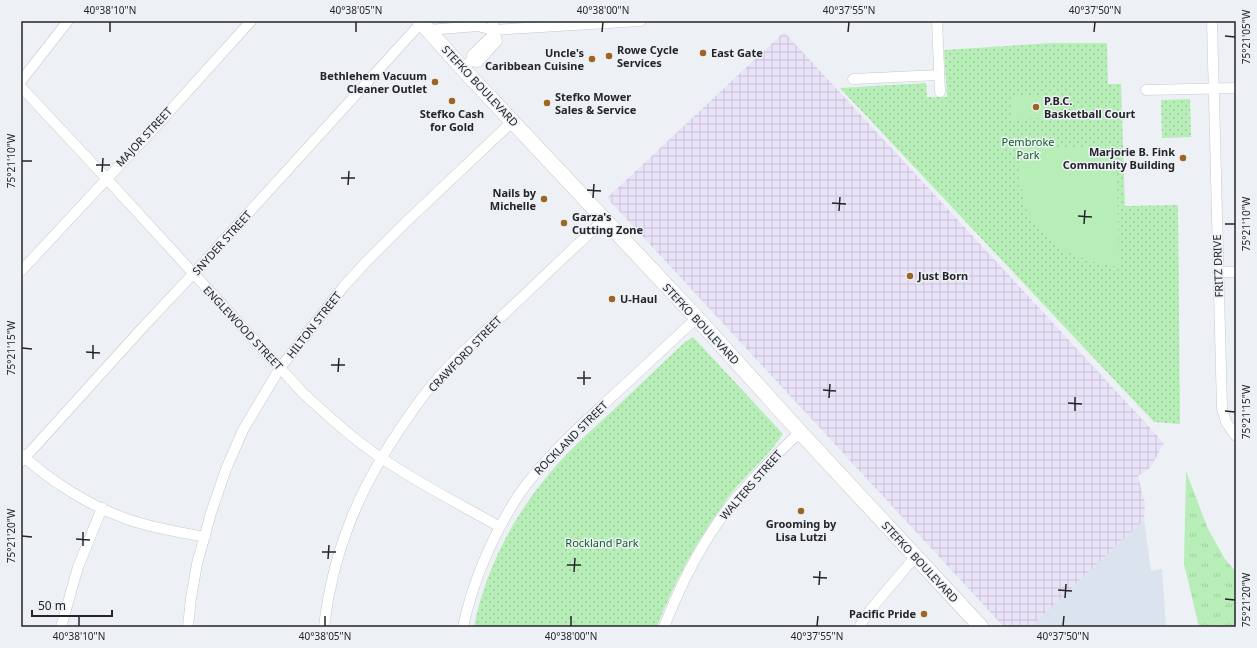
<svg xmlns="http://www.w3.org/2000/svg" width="1257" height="648" viewBox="0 0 1257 648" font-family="'Noto Sans',sans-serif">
<defs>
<pattern id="industrial-grid" width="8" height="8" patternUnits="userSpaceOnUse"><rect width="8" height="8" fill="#e9e2f8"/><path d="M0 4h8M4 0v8" fill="none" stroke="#c8c2d5"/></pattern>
<pattern id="grass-tufts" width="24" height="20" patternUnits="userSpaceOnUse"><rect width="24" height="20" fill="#b7eeb8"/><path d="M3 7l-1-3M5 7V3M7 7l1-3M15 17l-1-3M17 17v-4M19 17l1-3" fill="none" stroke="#9dcc9e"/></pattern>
<pattern id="park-dots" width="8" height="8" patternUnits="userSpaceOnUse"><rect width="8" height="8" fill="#b7eeb8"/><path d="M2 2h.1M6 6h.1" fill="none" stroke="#9dcc9e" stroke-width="1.8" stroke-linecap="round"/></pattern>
</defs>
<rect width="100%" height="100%" fill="#edf1f6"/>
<path fill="#dbe3ee" d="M1144 520 1151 571 1162 569 1166 627H1030Z"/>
<path fill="url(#industrial-grid)" d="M784 32 1164 443 1151 467 1138 476 1145 504 1144 520 1030 627H1004L607 198Z"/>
<path fill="url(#grass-tufts)" d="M1186 471 1208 529 1225 559 1236 572V627H1199L1184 564Z"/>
<path fill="url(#park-dots)" d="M1052 43H1107L1108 84H1121L1125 206 1178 205 1180 424 1154 422 840 88 926 83 927 97H947L944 50Z
M1190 99 1191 137 1162 138 1161 100Z
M693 337 695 339 783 434C769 456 747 473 731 494 700 535 675 579 657 627H474C484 574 510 522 544 480 563 456 587 434 610 413 635 389 660 366 685 342Z"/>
<path fill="#b7eeb8" d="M1059 94 1060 117 1013 119 1012 97Z
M1116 146 1119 267C1087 262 1055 252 1036 223 1033 218 1029 214 1028 210 1020 191 1020 169 1018 149Z"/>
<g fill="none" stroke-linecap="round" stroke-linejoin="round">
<defs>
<path id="minor" d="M937 21 940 92
M1212 21 1222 408 1226 422 1236 436
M428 30 478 26 493 30 641 21
M471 61 472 55 494 34
M463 69 471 61 478 62 497 41 496 37 494 34 493 21
M853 79 939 75
M21 81 68 21
M21 87 106 178 303 393C328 416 354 440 383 459 420 484 461 505 500 527
M1146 90 1236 88
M21 271 158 124 251 21
M1218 272H1236
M21 454C50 481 90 506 127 519 152 528 179 532 205 537
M21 462 145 325 193 274 421 23
M61 627 78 567 102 508
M188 627 191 598 197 564 211 513 226 469 243 430 280 368 344 286 366 262 406 222 513 121
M324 627C328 592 337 555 350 522 367 478 393 437 421 399 444 368 474 341 503 315 537 283 570 251 604 220
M463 627C473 581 493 535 518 496 542 461 574 432 605 403 636 375 666 346 697 318
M664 627C681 583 704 538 734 501 754 476 777 454 800 432
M859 627 871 609 915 557"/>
<path id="primary" d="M420 21 463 69 697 318 800 432 981 627"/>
</defs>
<use href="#minor" stroke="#c5c8cd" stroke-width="11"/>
<use href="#primary" stroke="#c5c8cd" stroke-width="16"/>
<use href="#minor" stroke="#fff" stroke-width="10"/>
<use href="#primary" stroke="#fff" stroke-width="15"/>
</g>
<path fill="none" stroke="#242527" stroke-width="1.5" d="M110 32V22M356 32V22M602 32 603 22M848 32 849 22M1094 32 1095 22M1225 36 1235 37M22 161H32M96 165H110M102 172 103 158M341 178H355M348 185 349 171M587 190 601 191M593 198 594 184M832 203 846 204M839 211 840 197M1078 216 1092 217M1084 224 1085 210M1225 224H1235M22 348 32 349M86 352 100 353M93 359V345M331 365H345M338 372 339 358M577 378H591M584 385V371M823 390 836 391M829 398 830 384M1068 403 1082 404M1075 411V397M1225 411 1235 412M22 536 32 537M76 539 90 540M83 546V532M322 552H336M328 559 329 545M567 565H581M574 572 575 558M813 577 827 578M819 585 820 571M1058 590 1072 591M1065 598 1066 584M1225 599 1235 600M79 626V616M325 626V616M571 626V616M817 626 818 616M1063 626 1064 616"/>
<g fill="#9e6522" stroke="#edf1f6" stroke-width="1.5">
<circle cx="703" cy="53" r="4"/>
<circle cx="609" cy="56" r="4"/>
<circle cx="592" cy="59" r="4"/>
<circle cx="435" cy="82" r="4"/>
<circle cx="452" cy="101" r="4"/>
<circle cx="547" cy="103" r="4"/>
<circle cx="1036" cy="107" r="4"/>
<circle cx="1183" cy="158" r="4"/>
<circle cx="544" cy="199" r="4"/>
<circle cx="564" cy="223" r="4"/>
<circle cx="910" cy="276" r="4"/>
<circle cx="612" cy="299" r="4"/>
<circle cx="801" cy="511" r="4"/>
<circle cx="924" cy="614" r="4"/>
</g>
<g text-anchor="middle" stroke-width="3" stroke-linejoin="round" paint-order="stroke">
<g font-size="11" font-weight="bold" fill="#242527" stroke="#edf1f6" text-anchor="start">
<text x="617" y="54">Rowe Cycle<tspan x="617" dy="13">Services</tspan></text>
<text x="584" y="57" text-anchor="end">Uncle's<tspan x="584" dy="13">Caribbean Cuisine</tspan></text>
<text x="711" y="57">East Gate</text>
<text x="427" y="80" text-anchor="end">Bethlehem Vacuum<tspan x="427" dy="13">Cleaner Outlet</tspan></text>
<text x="555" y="101">Stefko Mower<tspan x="555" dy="13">Sales &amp; Service</tspan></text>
<text x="1044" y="105">P.B.C.<tspan x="1044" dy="13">Basketball Court</tspan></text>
<text x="452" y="118" text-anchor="middle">Stefko Cash<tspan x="452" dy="13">for Gold</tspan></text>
<text x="1175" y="156" text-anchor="end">Marjorie B. Fink<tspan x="1175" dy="13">Community Building</tspan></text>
<text x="536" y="197" text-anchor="end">Nails by<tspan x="536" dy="13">Michelle</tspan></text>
<text x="572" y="221">Garza's<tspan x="572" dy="13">Cutting Zone</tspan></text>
<text x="918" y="280">Just Born</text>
<text x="620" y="303">U-Haul</text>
<text x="801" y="528" text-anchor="middle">Grooming by<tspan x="801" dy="13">Lisa Lutzi</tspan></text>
<text x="916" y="618" text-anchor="end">Pacific Pride</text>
</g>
<g font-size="11" fill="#242527" stroke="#edf1f6">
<text transform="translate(480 86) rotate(47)" y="4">STEFKO BOULEVARD</text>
<text transform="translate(144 137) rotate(-47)" y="4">MAJOR STREET</text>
<text transform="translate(222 243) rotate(-48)" y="4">SNYDER STREET</text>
<text transform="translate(1218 266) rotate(-92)" y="4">FRITZ DRIVE</text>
<text transform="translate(701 324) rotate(47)" y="4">STEFKO BOULEVARD</text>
<text transform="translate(314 325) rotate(-52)" y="4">HILTON STREET</text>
<text transform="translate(243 328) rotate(47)" y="4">ENGLEWOOD STREET</text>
<text transform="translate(465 354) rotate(-46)" y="4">CRAWFORD STREET</text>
<text transform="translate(571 438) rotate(-45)" y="4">ROCKLAND STREET</text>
<text transform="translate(751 485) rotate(-49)" y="4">WALTERS STREET</text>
<text transform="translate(920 562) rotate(47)" y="4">STEFKO BOULEVARD</text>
</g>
<g font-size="11" fill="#0f631f" stroke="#edf1f6">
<text x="1028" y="146">Pembroke<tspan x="1028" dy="13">Park</tspan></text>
<text x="602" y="547">Rockland Park</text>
</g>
</g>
<rect width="1257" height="648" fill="none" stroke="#edf1f6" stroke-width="44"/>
<path d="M32 610v6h80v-6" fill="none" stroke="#242527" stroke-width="2"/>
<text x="38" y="610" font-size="12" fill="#242527" stroke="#edf1f6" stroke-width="3" paint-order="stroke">50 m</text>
<rect x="22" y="22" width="1213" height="604" fill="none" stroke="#242527" stroke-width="1.5"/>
<g font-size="10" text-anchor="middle" fill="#242527">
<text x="110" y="14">40°38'10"N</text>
<text x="356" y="14">40°38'05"N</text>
<text x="603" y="14">40°38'00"N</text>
<text x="849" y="14">40°37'55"N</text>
<text x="1095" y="14">40°37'50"N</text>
<text transform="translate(1246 37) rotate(-90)" y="4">75°21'05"W</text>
<text transform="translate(11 161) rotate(-90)" y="4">75°21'10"W</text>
<text transform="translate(1246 224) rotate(-90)" y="4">75°21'10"W</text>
<text transform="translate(11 348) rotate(-90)" y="4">75°21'15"W</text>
<text transform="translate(1246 412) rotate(-90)" y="4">75°21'15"W</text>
<text transform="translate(11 536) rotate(-90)" y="4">75°21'20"W</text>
<text transform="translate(1246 600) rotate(-90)" y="4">75°21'20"W</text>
<text x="79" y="640">40°38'10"N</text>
<text x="325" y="640">40°38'05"N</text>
<text x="571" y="640">40°38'00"N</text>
<text x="817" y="640">40°37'55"N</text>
<text x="1063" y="640">40°37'50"N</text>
</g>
</svg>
